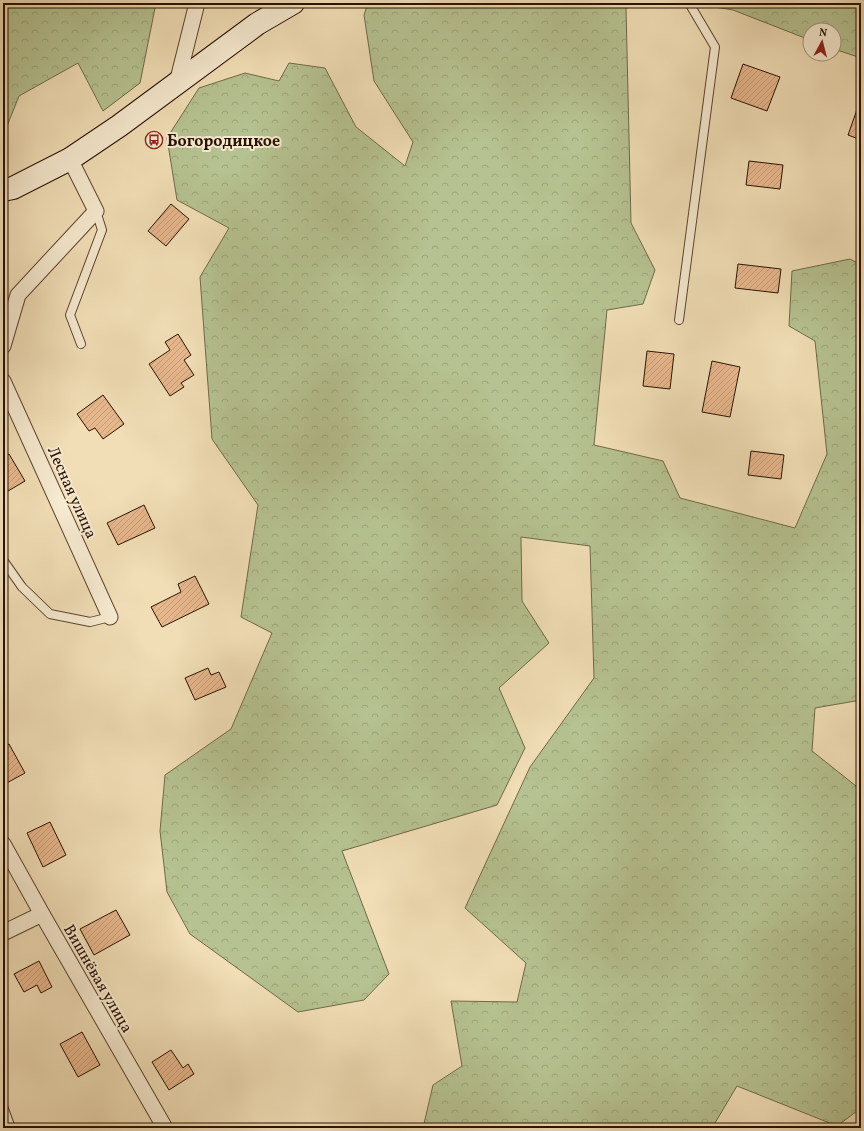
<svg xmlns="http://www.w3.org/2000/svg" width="864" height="1131" viewBox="0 0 864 1131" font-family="Vollkorn,serif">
<defs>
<pattern id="forest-crowns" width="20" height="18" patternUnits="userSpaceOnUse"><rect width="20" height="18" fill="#b6c291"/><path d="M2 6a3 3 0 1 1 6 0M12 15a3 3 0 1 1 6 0" fill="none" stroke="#9ca67b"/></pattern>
<pattern id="building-hatch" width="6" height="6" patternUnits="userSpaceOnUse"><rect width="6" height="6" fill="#e8b88d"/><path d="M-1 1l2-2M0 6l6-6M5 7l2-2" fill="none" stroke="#c79d78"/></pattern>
</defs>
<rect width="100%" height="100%" fill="#f1deb6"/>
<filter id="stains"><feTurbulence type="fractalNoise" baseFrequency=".005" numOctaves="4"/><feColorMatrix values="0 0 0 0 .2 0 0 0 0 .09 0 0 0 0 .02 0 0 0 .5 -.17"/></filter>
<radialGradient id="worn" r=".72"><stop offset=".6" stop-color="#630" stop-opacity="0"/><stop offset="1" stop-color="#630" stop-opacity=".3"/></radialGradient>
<path fill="url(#forest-crowns)" stroke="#706a48" d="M3 3H156L140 83 103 111 78 63 19 96 3 136Z
M368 3H653L626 8 631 223 655 270 643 304 607 310 594 445 663 461 680 498 795 528 827 454 815 341 789 326 792 271 850 259 861 265V700L815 708 812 751 861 790V1108L837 1126 737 1086 712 1128H423L433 1085 462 1066 451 1001 517 1002 526 963 465 908 530 767 594 678 590 546 521 537 522 601 549 643 499 688 525 748 497 805 342 851 389 974 364 1000 298 1012 190 934 167 892 160 831 165 775 231 729 272 633 241 617 258 505 212 439 200 277 229 228 177 200 167 138 199 88 245 73 279 81 289 63 325 68 356 127 405 166 413 142 374 81 364 15Z
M691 3H861V58L834 49V30H810V40L733 10Z"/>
<path fill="url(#building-hatch)" stroke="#291100" d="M743 64 780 77 767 111 731 98Z
M859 104H861V140L848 135Z
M749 161 783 165 780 189 746 185Z
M171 204 189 219 166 246 148 231Z
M738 264 781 269 778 293 735 288Z
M178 334 191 355 184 360 194 375 181 383 184 387 170 396 149 364 170 350 165 342Z
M647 351 674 354 670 389 643 386Z
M712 361 740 367 730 417 702 412Z
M103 395 124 424 103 439 95 428 89 431 77 414Z
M751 451 784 455 781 479 748 475Z
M9 454 25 481 3 494V458Z
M144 505 155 528 118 545 107 523Z
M195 576 209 604 162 627 151 607 181 592 178 584Z
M208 668 211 675 219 672 226 687 195 700 185 678Z
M9 744 25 773 3 785V747Z
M50 822 66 855 43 867 27 833Z
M116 910 130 935 94 955 80 929Z
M39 961 52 987 41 993 37 985 24 992 14 974Z
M82 1032 100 1065 78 1077 60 1044Z
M171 1050 183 1068 188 1064 194 1074 169 1090 152 1062Z"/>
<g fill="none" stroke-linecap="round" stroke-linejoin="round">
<defs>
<path id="lane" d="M679 320 715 47 689 3
M81 344 70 315 102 230 96 211
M3 560 22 587 50 614 90 622 110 617
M3 1106 11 1128"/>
<path id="street" d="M177 83 197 3
M3 346 18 295 96 211 70 159
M3 381 110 617
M3 844 42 914 165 1128
M3 933 42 914"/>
<path id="secondary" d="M3 190 13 188 70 159 119 126 257 24 293 3"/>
</defs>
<use href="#lane" stroke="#5b442e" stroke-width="10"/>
<use href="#street" stroke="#5b442e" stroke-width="17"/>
<use href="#secondary" stroke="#291100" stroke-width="24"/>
<use href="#lane" stroke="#f6ead0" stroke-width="8"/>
<use href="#street" stroke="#f6ead0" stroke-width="15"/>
<use href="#secondary" stroke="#f6ead0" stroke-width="22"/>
</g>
<defs>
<symbol id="bus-ring" viewBox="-11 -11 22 22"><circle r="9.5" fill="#f6ead0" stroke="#8f2418" stroke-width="1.5"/><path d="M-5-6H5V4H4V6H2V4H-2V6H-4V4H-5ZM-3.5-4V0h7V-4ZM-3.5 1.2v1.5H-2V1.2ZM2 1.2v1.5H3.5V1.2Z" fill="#8f2418"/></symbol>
</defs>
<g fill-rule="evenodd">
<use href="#bus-ring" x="144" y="130" width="20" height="20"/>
</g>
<g text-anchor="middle" stroke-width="4" stroke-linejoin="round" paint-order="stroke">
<g font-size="16" font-weight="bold" fill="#291100" stroke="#f6ead0" text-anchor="start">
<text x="167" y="146">Богородицкое</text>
</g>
<g font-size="16" fill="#291100" stroke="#f6ead0">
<text transform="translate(73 492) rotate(66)" y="6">Лесная улица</text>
<text transform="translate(99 978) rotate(60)" y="6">Вишнёвая улица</text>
</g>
</g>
<rect width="864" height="1131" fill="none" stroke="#f1deb6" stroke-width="16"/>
<rect x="4" y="4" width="856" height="1123" fill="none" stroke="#291100" stroke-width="2"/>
<rect x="8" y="8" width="848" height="1115" fill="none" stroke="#291100"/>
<g transform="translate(822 42) rotate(7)"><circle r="19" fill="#f6ead0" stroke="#a4937d"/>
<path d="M0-3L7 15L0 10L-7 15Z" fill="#8f2418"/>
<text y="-6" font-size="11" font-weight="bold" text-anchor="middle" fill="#291100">N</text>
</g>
<rect width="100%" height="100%" filter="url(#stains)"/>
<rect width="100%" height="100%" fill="url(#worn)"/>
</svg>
